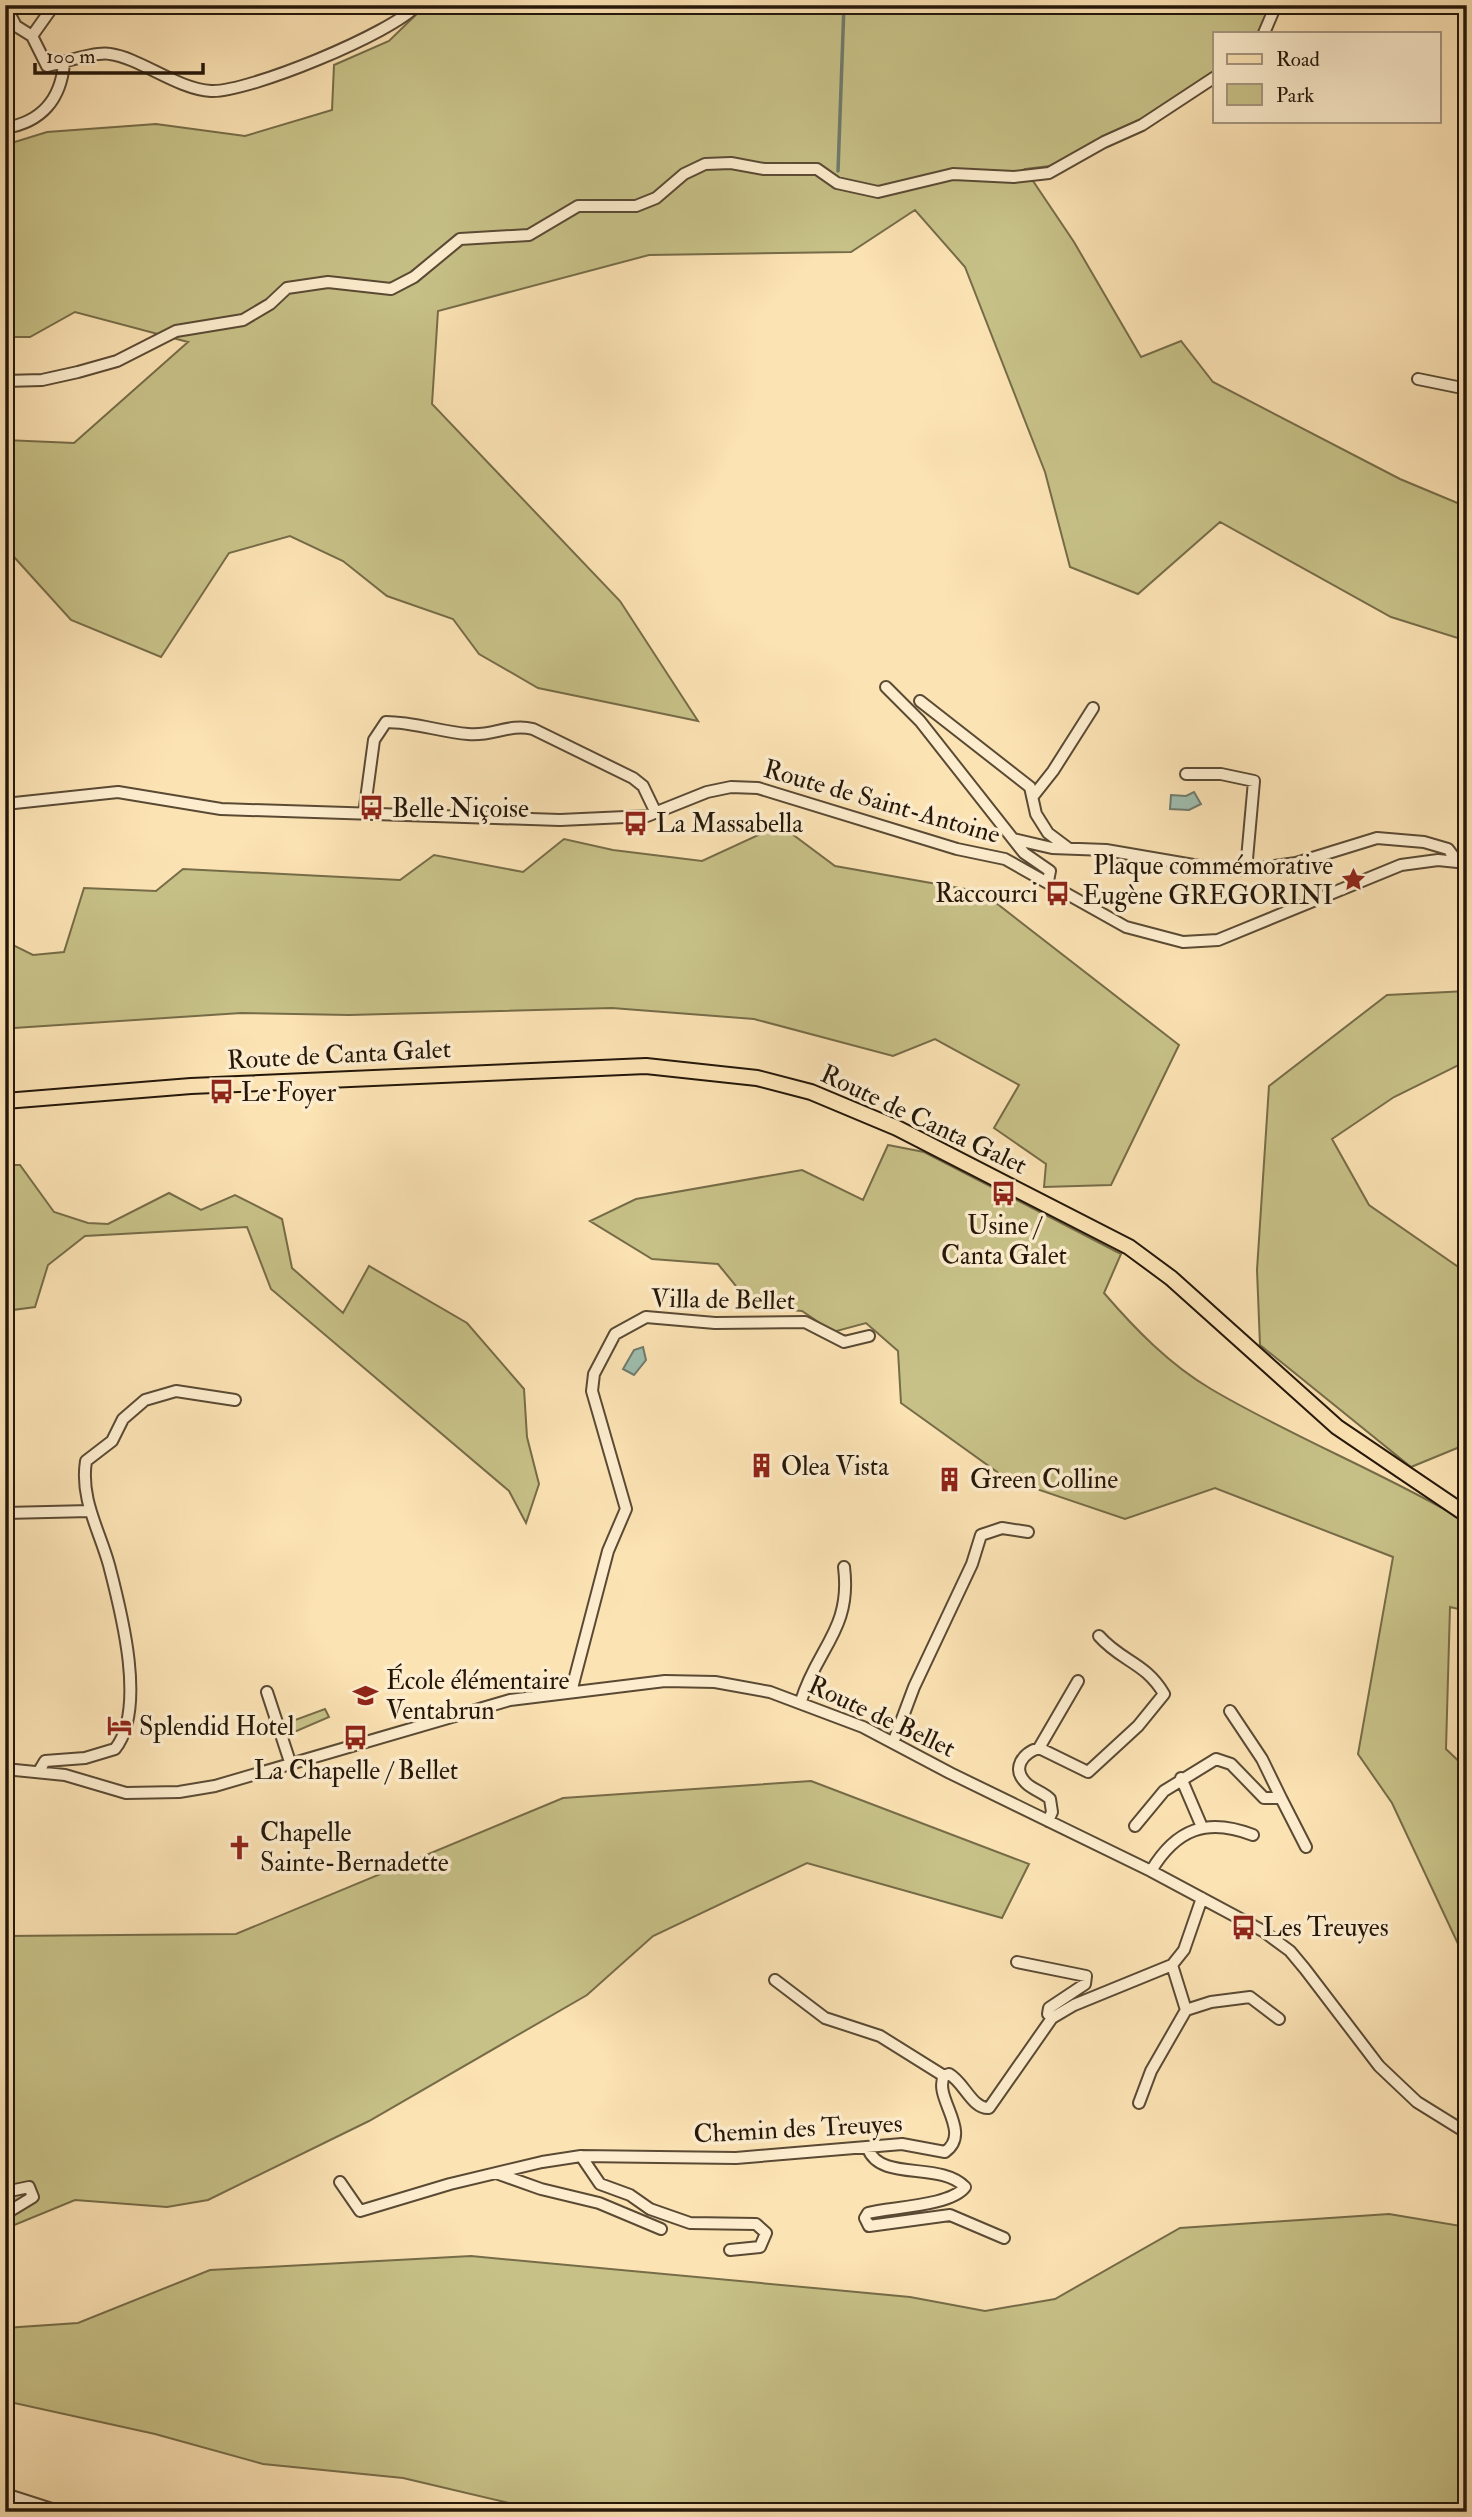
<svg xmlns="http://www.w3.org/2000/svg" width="1472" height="2517" viewBox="0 0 1472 2517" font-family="'IM FELL Double Pica',serif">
<rect width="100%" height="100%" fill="#fce3b4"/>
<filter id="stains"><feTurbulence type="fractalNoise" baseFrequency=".00286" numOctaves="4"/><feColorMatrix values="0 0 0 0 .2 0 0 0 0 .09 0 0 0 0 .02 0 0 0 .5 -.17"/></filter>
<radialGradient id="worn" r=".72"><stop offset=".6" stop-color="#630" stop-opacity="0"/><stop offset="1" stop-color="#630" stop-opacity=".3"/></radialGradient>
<path fill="#c7c187" stroke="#766c48" stroke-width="2" d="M426 5H1281L1268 33H1215V81L1050 166 1025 169 1074 242 1141 357 1181 341 1213 382 1400 479 1467 507V641L1391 617 1220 522 1138 594 1070 567 1045 472 965 267 915 210 851 252 649 255 438 311 432 404 620 601 698 721 538 688 479 654 453 619 387 596 343 561 290 536 229 553 161 657 71 620 5 547V440L74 443 188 342 75 312 30 337H5V145L47 132 156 124 245 136 332 110 334 65 389 41Z
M780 825 835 866 982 892 1179 1045 1111 1185 1044 1187 1046 1164 994 1128 1019 1085 935 1039 893 1056 754 1019 612 1008 349 1015 241 1013 14 1028 5 1024V941L33 955 64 952 84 888 156 891 183 869 400 880 434 855 523 872 564 839 613 850 702 861Z
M1467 991V1061L1394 1097 1332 1139 1369 1205 1467 1273V1444L1411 1467 1260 1345 1257 1270 1269 1086 1387 995Z
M888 1145 924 1152 1121 1254 1104 1293C1135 1329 1170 1365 1211 1389 1294 1438 1384 1473 1467 1522V1611L1450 1607 1446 1749 1467 1769V1963L1392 1803 1358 1754 1393 1557 1215 1488 1125 1519 1007 1479 901 1403 898 1351 866 1323 833 1332 802 1311 753 1307 718 1264 652 1259 590 1221 636 1199 802 1170 863 1200Z
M5 1165H20L54 1212 88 1223 108 1224 169 1193 201 1210 235 1195 282 1219 292 1268 343 1313 369 1266 467 1323 524 1389 527 1437 539 1484 526 1523 509 1491 271 1289 247 1227 85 1236 48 1265 35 1307 5 1311Z
M325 1709 329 1717 292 1733 287 1732 284 1724Z
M811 1781 1029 1864 1002 1918 807 1863 653 1936 587 1995 369 2121 208 2200 167 2207 75 2200 7 2228 5 1936 236 1934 563 1798Z
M1389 2214 1467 2227V2512H1254L1244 2507H1205L1204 2512H547L403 2478 263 2464 155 2434 5 2401V2328L78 2323 210 2270 471 2256 910 2297 985 2311 1055 2299 1180 2228Z"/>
<path fill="#9fbeaf" stroke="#6e7b6d" stroke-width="2" d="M1194 792 1201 804 1189 810 1170 809 1171 795 1186 796Z
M643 1347 646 1360 634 1375 623 1369 634 1350Z"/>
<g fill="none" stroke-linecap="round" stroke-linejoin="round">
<path stroke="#6e7b6d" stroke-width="3.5" d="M838 171 844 5"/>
<defs>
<path id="minor" d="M5 5 16 26 32 36 47 66C63 63 96 51 110 54 140 58 177 89 211 91 247 93 393 33 417 5
M1264 33 1276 5
M32 36 54 5
M5 128C42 122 61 99 64 63
M1418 379 1467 389
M5 381 42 380 78 372 117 361 176 331 243 320 270 304 287 288 328 282 391 289 414 277 460 239 529 235 578 206H636L656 198 684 174 705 164 731 163 764 169H817L837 183 878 192 953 174 1014 177 1049 173 1104 142 1142 125 1215 77
M886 687 920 721 1024 853 1050 871 1048 881
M920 701 1030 787 1036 814 1048 833 1068 848
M1186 774H1221L1254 781 1246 870
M1034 795 1053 771 1093 708
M5 804 118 792 221 809 560 820 647 816 707 792 731 787 758 788 957 849 1005 859 1126 927 1183 942 1218 940 1401 865 1438 860 1467 863
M364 814 374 740 386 722C414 722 441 732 468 734 492 737 509 723 533 729L633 778 643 786 656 813
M1013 839 1052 848 1106 850 1205 867 1246 870 1296 863 1377 838 1424 842 1448 849 1457 861
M5 1513 90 1511
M267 1692 290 1762
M571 1692 608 1551 626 1509 592 1391 594 1374 615 1334 646 1317 715 1323 805 1322 844 1342 869 1336
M801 1701C817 1648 852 1629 844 1567
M1230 1711 1262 1759 1281 1798
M893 1743 914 1687 972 1564 981 1535 1002 1528 1028 1532
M1039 1748 1078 1681
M5 1769 65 1775 126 1793 179 1792 215 1786 510 1700 665 1681 715 1682 770 1692 863 1727 950 1773 1151 1871 1263 1931 1290 1951 1305 1969 1379 2066 1417 2102 1467 2133
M39 1771 45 1761 85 1758 115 1749C147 1709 121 1611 109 1565 99 1529 80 1499 86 1461L112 1441 123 1419 145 1400 176 1391 235 1400
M1181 1778 1202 1827
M1048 1821 1052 1812 1050 1799C1043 1792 1033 1790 1026 1783 1011 1768 1023 1753 1039 1748L1088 1772 1138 1726 1164 1694C1145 1662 1122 1662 1099 1636
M1135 1826 1164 1791 1216 1759 1231 1764 1264 1798H1281L1306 1847
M1151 1871C1176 1829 1207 1817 1253 1835
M1017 1962 1086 1976 1085 1984 1049 2008 1048 2014 1052 2018
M775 1980 825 2018 880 2036 944 2076
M1186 2010 1211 2002 1250 1997 1279 2019
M1139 2103 1151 2071 1186 2010 1172 1965
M868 2149C881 2182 940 2161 965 2187 951 2206 891 2207 868 2213L865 2218 869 2226 950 2215 1004 2238
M581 2156 600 2184 630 2195 650 2209 690 2223 756 2224 766 2233 760 2247 730 2250
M496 2173 541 2189 599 2203 661 2229
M340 2182 360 2211 450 2184 542 2162 581 2156 736 2158 902 2144 945 2152C973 2132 933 2098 944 2076L949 2074C964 2082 972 2109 989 2108L1052 2018 1074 2005 1172 1965 1184 1950 1202 1898
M5 2192 29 2187 33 2197 5 2214
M5 2494 61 2512
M5 2509 14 2512"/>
<path id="major" d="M5 1101 191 1086 646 1066 757 1078 811 1092 897 1128 1129 1247 1171 1278 1337 1427 1467 1515"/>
</defs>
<use href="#minor" stroke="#5a4a34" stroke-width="14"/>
<use href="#major" stroke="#24170a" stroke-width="18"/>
<use href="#minor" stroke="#fdedce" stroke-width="10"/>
<use href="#major" stroke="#fce3b4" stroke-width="14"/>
</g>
<defs>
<symbol id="bus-bare" viewBox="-9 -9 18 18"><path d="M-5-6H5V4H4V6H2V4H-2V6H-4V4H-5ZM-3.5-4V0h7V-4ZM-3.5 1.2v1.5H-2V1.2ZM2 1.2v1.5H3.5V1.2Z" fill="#8f2418" stroke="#fdedce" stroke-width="2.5" paint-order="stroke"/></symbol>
<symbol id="sight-bare" viewBox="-9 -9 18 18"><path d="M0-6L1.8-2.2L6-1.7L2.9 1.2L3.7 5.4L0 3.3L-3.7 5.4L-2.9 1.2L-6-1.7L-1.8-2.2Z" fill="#8f2418" stroke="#fdedce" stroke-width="2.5" paint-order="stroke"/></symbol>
<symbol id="building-bare" viewBox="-9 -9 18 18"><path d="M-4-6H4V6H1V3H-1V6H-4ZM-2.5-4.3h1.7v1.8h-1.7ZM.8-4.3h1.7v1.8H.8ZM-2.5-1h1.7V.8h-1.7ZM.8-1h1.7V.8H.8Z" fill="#8f2418" stroke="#fdedce" stroke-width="2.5" paint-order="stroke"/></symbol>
<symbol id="school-bare" viewBox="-9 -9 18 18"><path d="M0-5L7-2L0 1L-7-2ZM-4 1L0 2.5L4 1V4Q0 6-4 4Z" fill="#8f2418" stroke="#fdedce" stroke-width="2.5" paint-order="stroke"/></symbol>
<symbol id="hotel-bare" viewBox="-9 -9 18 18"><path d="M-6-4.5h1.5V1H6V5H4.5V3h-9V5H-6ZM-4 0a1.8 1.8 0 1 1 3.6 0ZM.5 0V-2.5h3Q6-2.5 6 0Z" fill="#8f2418" stroke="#fdedce" stroke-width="2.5" paint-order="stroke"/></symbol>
<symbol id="church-bare" viewBox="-9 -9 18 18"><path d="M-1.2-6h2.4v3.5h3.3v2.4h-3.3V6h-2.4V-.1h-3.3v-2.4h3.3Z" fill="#8f2418" stroke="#fdedce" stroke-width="2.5" paint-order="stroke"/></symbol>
</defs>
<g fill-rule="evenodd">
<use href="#bus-bare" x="354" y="790" width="35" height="35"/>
<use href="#bus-bare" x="618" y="806" width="35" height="35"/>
<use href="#sight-bare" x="1336" y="862" width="35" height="35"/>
<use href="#bus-bare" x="1040" y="876" width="35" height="35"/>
<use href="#bus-bare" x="204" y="1074" width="35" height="35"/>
<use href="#bus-bare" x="986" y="1176" width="35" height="35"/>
<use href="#building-bare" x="744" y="1448" width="35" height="35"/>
<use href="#building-bare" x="932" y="1462" width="35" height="35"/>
<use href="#school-bare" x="348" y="1678" width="35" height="35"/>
<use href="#hotel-bare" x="102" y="1708" width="35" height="35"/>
<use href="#bus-bare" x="338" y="1720" width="35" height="35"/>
<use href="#church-bare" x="222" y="1830" width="35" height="35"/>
<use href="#bus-bare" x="1226" y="1910" width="35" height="35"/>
</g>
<g text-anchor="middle" stroke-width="7" stroke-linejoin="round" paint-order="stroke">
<g font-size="26" fill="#24170a" stroke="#fdedce">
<text transform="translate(882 801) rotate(16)" y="9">Route de Saint-Antoine</text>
<text transform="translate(339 1054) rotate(-3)" y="9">Route de Canta Galet</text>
<text transform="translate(924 1119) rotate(25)" y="9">Route de Canta Galet</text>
<text transform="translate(723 1299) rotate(1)" y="9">Villa de Bellet</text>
<text transform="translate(882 1716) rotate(25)" y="9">Route de Bellet</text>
<text transform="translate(798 2128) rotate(-3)" y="9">Chemin des Treuyes</text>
</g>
<g font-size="26" fill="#24170a" stroke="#fdedce" text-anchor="start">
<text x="392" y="817">Belle Niçoise</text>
<text x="656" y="832">La Massabella</text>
<text x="1333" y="874" text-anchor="end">Plaque commémorative<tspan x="1333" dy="30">Eugène GREGORINI</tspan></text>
<text x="1038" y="902" text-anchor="end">Raccourci</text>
<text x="241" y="1101">Le Foyer</text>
<text x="1004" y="1234" text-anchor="middle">Usine /<tspan x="1004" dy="30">Canta Galet</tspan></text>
<text x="781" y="1475">Olea Vista</text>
<text x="970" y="1488">Green Colline</text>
<text x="386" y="1689">École élémentaire<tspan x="386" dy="30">Ventabrun</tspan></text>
<text x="139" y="1735">Splendid Hotel</text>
<text x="356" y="1779" text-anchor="middle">La Chapelle / Bellet</text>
<text x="260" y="1841">Chapelle<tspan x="260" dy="30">Sainte-Bernadette</tspan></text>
<text x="1263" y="1936">Les Treuyes</text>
</g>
</g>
<rect width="1472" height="2517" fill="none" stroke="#fce3b4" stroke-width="28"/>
<rect x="7" y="7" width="1458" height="2503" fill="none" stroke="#24170a" stroke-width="3.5"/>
<rect x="14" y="14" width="1444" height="2489" fill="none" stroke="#24170a" stroke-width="2"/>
<rect x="1213" y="32" width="228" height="91" fill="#fdedce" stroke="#a69780" stroke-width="2"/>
<rect x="1227" y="54" width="35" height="10" fill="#fce3b4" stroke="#a69780" stroke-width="2"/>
<text x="1276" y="66" font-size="21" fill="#24170a">Road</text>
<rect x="1227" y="84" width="35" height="21" fill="#c7c187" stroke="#a69780" stroke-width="2"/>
<text x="1276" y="102" font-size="21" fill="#24170a">Park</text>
<path d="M35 63v10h168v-10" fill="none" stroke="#24170a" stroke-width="3.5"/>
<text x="46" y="63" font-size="21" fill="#24170a" stroke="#fdedce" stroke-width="5" paint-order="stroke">100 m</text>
<rect width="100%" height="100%" filter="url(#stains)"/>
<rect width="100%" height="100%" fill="url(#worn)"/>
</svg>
